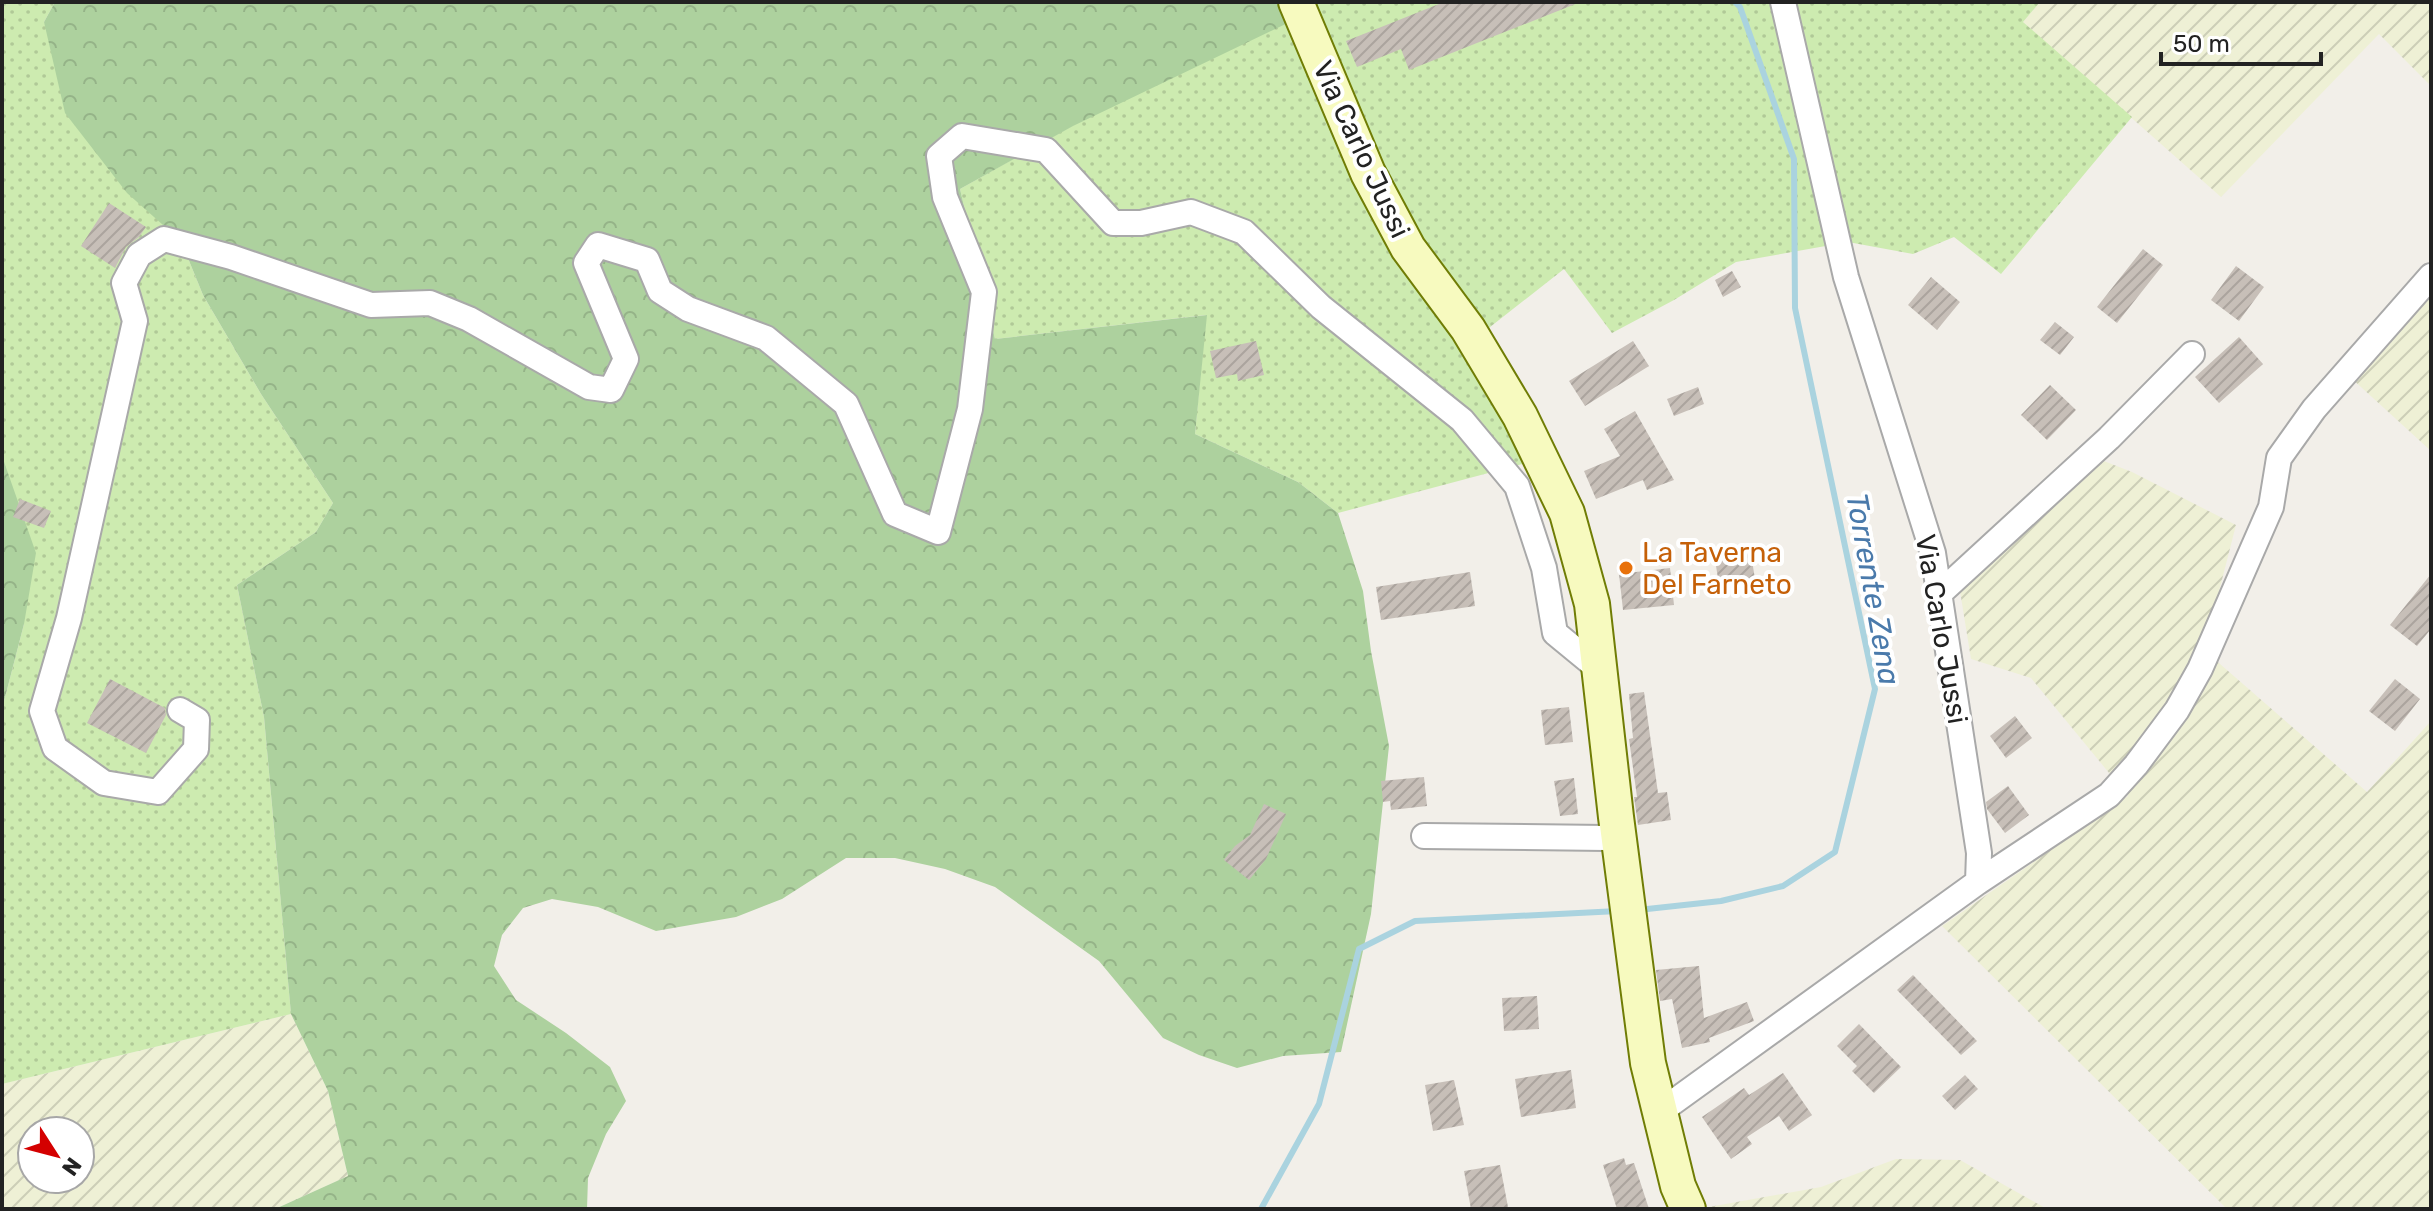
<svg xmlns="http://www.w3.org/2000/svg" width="2433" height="1211" viewBox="0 0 2433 1211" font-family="Rubik,sans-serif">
<defs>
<pattern id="farmland-furrows" width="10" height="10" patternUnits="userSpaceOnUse" patternTransform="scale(2)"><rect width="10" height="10" fill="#eef0d5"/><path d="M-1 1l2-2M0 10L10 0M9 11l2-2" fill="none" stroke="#ccceb7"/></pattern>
<pattern id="grass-dots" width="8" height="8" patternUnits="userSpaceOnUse" patternTransform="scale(2)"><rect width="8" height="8" fill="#cdebb0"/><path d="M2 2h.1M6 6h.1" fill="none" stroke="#b0c997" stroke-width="1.8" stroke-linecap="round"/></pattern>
<pattern id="forest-crowns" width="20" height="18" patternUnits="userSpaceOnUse" patternTransform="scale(2)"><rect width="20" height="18" fill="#add19e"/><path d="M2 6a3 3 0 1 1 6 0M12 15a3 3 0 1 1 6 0" fill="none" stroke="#95b388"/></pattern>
<pattern id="building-hatch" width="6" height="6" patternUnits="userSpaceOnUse" patternTransform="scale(2)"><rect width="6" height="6" fill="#c7bfb8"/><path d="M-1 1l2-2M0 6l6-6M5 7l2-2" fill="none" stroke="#aba49e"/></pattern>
</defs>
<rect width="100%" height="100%" fill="#f2efe9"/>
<path fill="url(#farmland-furrows)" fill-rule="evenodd" d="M2040 2H2431V86L2379 34 2221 197 2023 22Z
M2431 288V451L2350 377Z
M2091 456 2132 472 2236 525 2204 650 2367 792 2431 721V1209H2227L1942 926 2128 796 2031 678 1971 659 1958 579Z
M291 1014 328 1091 348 1176 275 1209H2V1084ZM32 1131H80V1179H32Z
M1896 1159 1960 1160 2047 1209 1703 1208 1821 1187Z"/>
<path fill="url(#grass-dots)" d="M2 2H55L44 22 181 241 203 295 261 394 333 503 316 532 237 585 264 717 291 1014 2 1084V709L24 624 2 456Z
M1292 2H2040L2023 22 2132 117 2001 274 1954 237 1913 254 1848 242 1736 262 1674 300 1612 333 1564 269 1471 342 1534 461 1338 513 1298 482 1195 434 1206 315 995 339 960 189Z"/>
<path fill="url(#forest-crowns)" d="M55 2H1292L1296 19 1073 126 960 189 995 339 1207 315 1195 434 1298 482 1338 513 1363 591 1371 651 1389 746 1371 914 1341 1052 1283 1056 1237 1068 1199 1055 1163 1038 1099 961 995 887 945 869 895 858H846L782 899 736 917 656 931 598 907 552 899 523 908 502 935 494 966 516 1000 566 1033 610 1067 626 1101 606 1134 588 1178 587 1209H275L348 1176 328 1091 291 1014 264 717 237 585 316 532 333 503 261 394 203 295 181 241 127 193 65 113 44 22Z
M2 456 36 553 24 624 2 709Z"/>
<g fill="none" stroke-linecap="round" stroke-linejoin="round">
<path stroke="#aad3df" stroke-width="6" d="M1638 910 1721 901 1783 886 1835 852 1875 689 1795 308 1794 159 1740 7 1735 2
M1261 1209 1319 1104 1359 949 1415 921 1618 911"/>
</g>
<path fill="url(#building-hatch)" d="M1444 2H1578V3L1409 70 1401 49 1357 67 1346 41Z
M109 203 146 227 139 237 126 247 115 268 81 246Z
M2143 249 2163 265 2117 323 2097 307Z
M2236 266 2264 287 2239 321 2211 300Z
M1732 271 1741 287 1723 297 1715 280Z
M1931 277 1960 302 1937 330 1908 305Z
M2055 322 2074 337 2060 355 2040 340Z
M2239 337 2263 364 2219 403 2195 377Z
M1256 341 1264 375 1238 381 1237 374 1216 378 1210 351Z
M1633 341 1649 366 1585 406 1569 381Z
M2050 385 2076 410 2047 440 2021 415Z
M1698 387 1704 404 1674 416 1667 399Z
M1635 411 1674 480 1647 490 1643 480 1596 499 1584 471 1620 456 1604 429Z
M20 499 51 511 44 528 13 517Z
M1750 548 1755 579 1719 585 1714 553Z
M1670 568 1674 605 1623 610 1619 574Z
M1470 572 1475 606 1381 620 1376 587Z
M2431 574V629L2417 646 2390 625Z
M110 679 165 708 166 715 146 753 87 723Z
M2395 679 2420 699 2395 731 2369 711Z
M1644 692 1658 793 1667 792 1671 820 1638 825 1634 797H1637L1629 739 1633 738 1629 694Z
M1569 707 1573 742 1545 745 1541 710Z
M2015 716 2032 738 2006 758 1990 736Z
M1424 777 1427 806 1391 810 1390 801 1383 802 1381 781Z
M1574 778 1578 814 1560 816 1554 781Z
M2008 786 2029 815 2005 833 1987 809 1986 802Z
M1264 804 1286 814 1266 859 1249 880 1224 860 1235 846 1250 835Z
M1699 966 1704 1018 1747 1002 1754 1021 1709 1038 1710 1042 1682 1048 1672 999 1660 1001 1656 970Z
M1913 975 1977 1041 1961 1055 1897 990Z
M1537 996 1539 1029 1504 1031 1502 998Z
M1859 1024 1901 1067 1874 1093 1852 1071 1857 1066 1837 1046Z
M1571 1070 1576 1108 1521 1117 1515 1079Z
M1783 1073 1812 1115 1789 1131 1779 1116 1747 1137 1752 1144 1731 1159 1702 1117 1744 1088 1749 1095Z
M1965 1075 1978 1089 1955 1110 1942 1096Z
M1454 1080 1464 1125 1433 1131 1425 1085Z
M1624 1158 1626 1165 1634 1163 1649 1209H1617L1603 1165Z
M1500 1165 1508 1207 1471 1209 1464 1171Z"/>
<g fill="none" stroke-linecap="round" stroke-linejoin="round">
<defs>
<path id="street" d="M1939 594 2109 438 2192 354
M180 710 197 720 196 749 158 792 104 783 55 748 42 711 69 618 135 321 124 283 139 255 164 239 231 257 371 305 430 303 469 319 589 387 611 390 626 359 586 263 598 245 647 260 660 291 688 309 766 338 846 404 895 514 938 532 970 409 984 292 945 197 939 156 962 136 1046 150 1113 223H1141L1191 212 1244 232 1321 307 1462 420 1517 486 1544 568 1555 633 1600 670
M1424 836 1606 838
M1978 882 2109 795 2136 765 2177 710 2200 669 2271 507 2279 458 2314 409 2431 276
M1661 1111 1978 882 1979 853 1933 553 1846 277 1783 2"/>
<path id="secondary" d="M1296 2 1368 173 1408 248 1468 329 1520 416 1567 513 1592 604 1616 817 1648 1063 1678 1186 1688 1209"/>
</defs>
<use href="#street" stroke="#a9a9a9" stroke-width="28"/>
<use href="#secondary" stroke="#707d05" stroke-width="38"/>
<use href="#street" stroke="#fff" stroke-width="24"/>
<use href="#secondary" stroke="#f7fabf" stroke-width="34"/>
</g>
<circle fill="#e8710a" stroke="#fff" stroke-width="3" cx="1626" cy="568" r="8"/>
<g text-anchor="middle" stroke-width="8" stroke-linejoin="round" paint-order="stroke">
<g font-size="28" fill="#222" stroke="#fff">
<text transform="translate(1362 149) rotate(65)" y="10">Via Carlo Jussi</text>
<text transform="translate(1942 629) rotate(80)" y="10">Via Carlo Jussi</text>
</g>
<g font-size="28" fill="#c56008" stroke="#fff" text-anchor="start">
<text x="1642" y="562">La Taverna<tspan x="1642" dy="32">Del Farneto</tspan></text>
</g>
<g font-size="30" font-style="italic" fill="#4a7aab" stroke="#fff">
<text transform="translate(1873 589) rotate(80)" y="10">Torrente Zena</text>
</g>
</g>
<rect width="2433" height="1211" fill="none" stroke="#222222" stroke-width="8"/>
<g transform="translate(56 1155) rotate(126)"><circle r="38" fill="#ffffff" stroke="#a7a7a7" stroke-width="2"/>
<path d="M0-6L14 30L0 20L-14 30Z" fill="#d40000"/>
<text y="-12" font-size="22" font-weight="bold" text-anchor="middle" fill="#222222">N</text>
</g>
<path d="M2161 52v12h160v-12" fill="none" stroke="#222222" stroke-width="4"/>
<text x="2173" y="52" font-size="24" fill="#222222" stroke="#ffffff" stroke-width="6" paint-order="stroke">50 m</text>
</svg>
